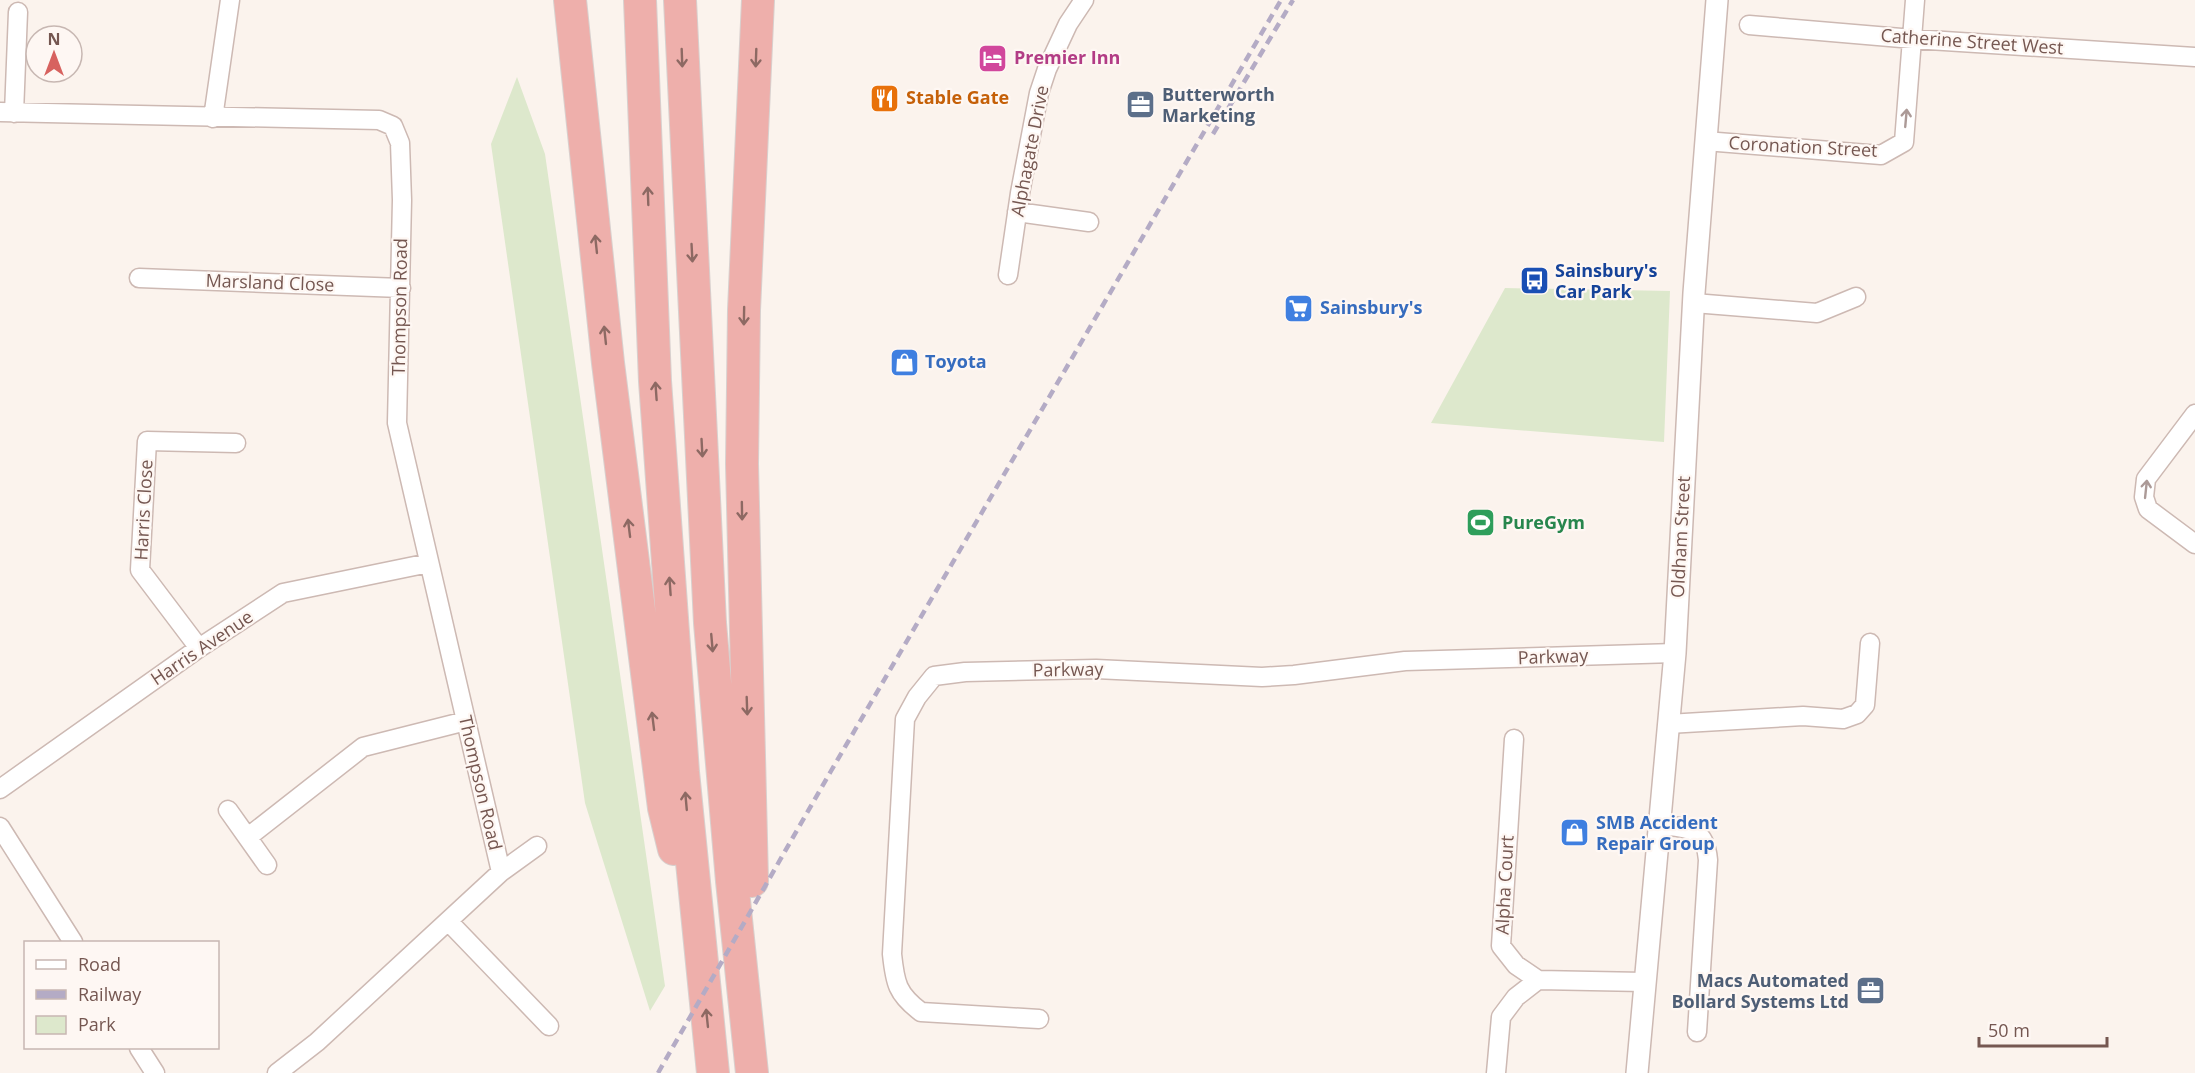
<svg xmlns="http://www.w3.org/2000/svg" width="2195" height="1073" viewBox="0 0 2195 1073" font-family="'Open Sans',sans-serif">
<rect width="100%" height="100%" fill="#fbf3ed"/>
<path fill="#dde8cc" d="M517 77 545 154 665 986 650 1011 585 803 491 144Z
M1505 288 1670 291 1664 442 1431 423Z"/>
<g fill="none" stroke-linecap="round" stroke-linejoin="round">
<defs>
<path id="minor" d="M1749 25 1913 39 2195 57
M0 112 379 120 393 126 400 143 402 200 397 423 501 872
M14 113 18 12
M213 118 230 0
M1705 141 1881 155 1904 142 1915 0
M1017 212 1089 222
M1008 275 1020 193 1039 93 1047 69 1068 24 1084 0
M139 278 401 288
M1694 303 1817 313 1856 297
M2195 414 2146 479 2144 497 2148 509 2195 544
M199 648 140 570 147 441 236 443
M1668 724 1803 716 1843 719 1857 714 1865 705 1870 643
M1514 739 1501 946 1516 965 1538 980 1644 982
M0 789 199 648 283 593 429 563
M228 810 267 865
M1659 825C1687 828 1705 826 1708 860L1697 1032
M0 827 73 942
M248 837 363 747 466 721
M448 921 549 1026
M1039 1019 921 1012C897 994 895 983 892 954L905 719 917 697 934 676 965 672 1096 669 1262 677 1294 675 1405 661 1675 653
M139 1048 155 1073
M277 1073 317 1042 501 872 537 846
M1496 1073 1501 1017 1516 997 1538 980"/>
<path id="tertiary" d="M1637 1073 1675 653 1694 293 1717 0"/>
<path id="motorway" d="M570 0 608 363 664 808 674 849
M640 0 655 381 683 772 713 1073
M680 0 710 623 732 881 752 1073
M752 881 742 464 744 310 758 0"/>
</defs>
<use href="#minor" stroke="#cdb9b3" stroke-width="21"/>
<use href="#tertiary" stroke="#cdb9b3" stroke-width="24"/>
<use href="#motorway" stroke="#d8d0ce" stroke-width="34"/>
<use href="#minor" stroke="#fff" stroke-width="18"/>
<use href="#tertiary" stroke="#fff" stroke-width="21"/>
<use href="#motorway" stroke="#eeafab" stroke-width="32"/>
<path stroke="#b4abc5" stroke-width="4.5" stroke-dasharray="9 6" stroke-linecap="butt" d="M1213 134 1293 0
M658 1073 831 771 1281 0"/>
</g>
<defs><path id="oneway-shaft" d="M-6 0H5M1.5-3L5.5 0L1.5 3" fill="none" stroke-width="1.6" stroke-linecap="round" stroke-linejoin="round" transform="scale(1.5)"/></defs>
<g stroke="#8d6963">
<use href="#oneway-shaft" transform="translate(682 58) rotate(88)"/>
<use href="#oneway-shaft" transform="translate(756 58) rotate(92)"/>
<use href="#oneway-shaft" transform="translate(648 196) rotate(-92)"/>
<use href="#oneway-shaft" transform="translate(596 244) rotate(-96)"/>
<use href="#oneway-shaft" transform="translate(692 253) rotate(87)"/>
<use href="#oneway-shaft" transform="translate(744 316) rotate(91)"/>
<use href="#oneway-shaft" transform="translate(605 335) rotate(-96)"/>
<use href="#oneway-shaft" transform="translate(656 391) rotate(-94)"/>
<use href="#oneway-shaft" transform="translate(702 448) rotate(87)"/>
<use href="#oneway-shaft" transform="translate(742 511) rotate(89)"/>
<use href="#oneway-shaft" transform="translate(629 528) rotate(-97)"/>
<use href="#oneway-shaft" transform="translate(670 586) rotate(-94)"/>
<use href="#oneway-shaft" transform="translate(712 643) rotate(85)"/>
<use href="#oneway-shaft" transform="translate(747 706) rotate(88)"/>
<use href="#oneway-shaft" transform="translate(653 721) rotate(-97)"/>
<use href="#oneway-shaft" transform="translate(686 801) rotate(-95)"/>
<use href="#oneway-shaft" transform="translate(707 1018) rotate(-96)"/>
</g>
<g stroke="#ac9a97">
<use href="#oneway-shaft" transform="translate(1906 118) rotate(-85)"/>
<use href="#oneway-shaft" transform="translate(2146 489) rotate(-84)"/>
</g>
<defs>
<symbol id="hotel-square" viewBox="-11 -11 22 22"><rect x="-9" y="-9" width="18" height="18" rx="4" fill="#d1479c" stroke="#fef7f3"/><path d="M-6-4.5h1.5V1H6V5H4.5V3h-9V5H-6ZM-4 0a1.8 1.8 0 1 1 3.6 0ZM.5 0V-2.5h3Q6-2.5 6 0Z" fill="#fff"/></symbol>
<symbol id="restaurant-square" viewBox="-11 -11 22 22"><rect x="-9" y="-9" width="18" height="18" rx="4" fill="#e8710a" stroke="#fef7f3"/><path d="M-5-6h1v4h1v-4h1v4h1v-4h1v5L-1.5 .5V6h-2V.5L-5-1ZM5-6V6H3V1.5H1.5Q1.5-4 5-6Z" fill="#fff"/></symbol>
<symbol id="office-square" viewBox="-11 -11 22 22"><rect x="-9" y="-9" width="18" height="18" rx="4" fill="#5c6f8a" stroke="#fef7f3"/><path d="M-6-3h4V-5.5h4V-3h4V5H-6ZM-1-4.5V-3h2v-1.5ZM-6 0V1H6V0Z" fill="#fff"/></symbol>
<symbol id="bus-square" viewBox="-11 -11 22 22"><rect x="-9" y="-9" width="18" height="18" rx="4" fill="#1a4fb4" stroke="#fef7f3"/><path d="M-5-6H5V4H4V6H2V4H-2V6H-4V4H-5ZM-3.5-4V0h7V-4ZM-3.5 1.2v1.5H-2V1.2ZM2 1.2v1.5H3.5V1.2Z" fill="#fff"/></symbol>
<symbol id="supermarket-square" viewBox="-11 -11 22 22"><rect x="-9" y="-9" width="18" height="18" rx="4" fill="#3f7fe0" stroke="#fef7f3"/><path d="M-6-5.5h2.5l.6 2H6L4.5 2H-2.5L-4.4-4H-6ZM-1.5 3.2a1.3 1.3 0 1 0 .1 0ZM3 3.2a1.3 1.3 0 1 0 .1 0Z" fill="#fff"/></symbol>
<symbol id="shop-square" viewBox="-11 -11 22 22"><rect x="-9" y="-9" width="18" height="18" rx="4" fill="#3f7fe0" stroke="#fef7f3"/><path d="M-5-2.5h2.3a2.7 3.5 0 0 1 5.4 0H5L5.5 6h-11ZM-1.5-2.5h3a1.5 2.3 0 0 0-3 0Z" fill="#fff"/></symbol>
<symbol id="stadium-square" viewBox="-11 -11 22 22"><rect x="-9" y="-9" width="18" height="18" rx="4" fill="#2e9e5b" stroke="#fef7f3"/><path d="M0-5a6.5 5 0 1 0 0 10a6.5 5 0 1 0 0-10ZM-3.5-1.8h7v3.6h-7Z" fill="#fff"/></symbol>
</defs>
<g fill-rule="evenodd">
<use href="#hotel-square" x="976" y="42" width="33" height="33"/>
<use href="#restaurant-square" x="868" y="82" width="33" height="33"/>
<use href="#office-square" x="1124" y="88" width="33" height="33"/>
<use href="#bus-square" x="1518" y="264" width="33" height="33"/>
<use href="#supermarket-square" x="1282" y="292" width="33" height="33"/>
<use href="#shop-square" x="888" y="346" width="33" height="33"/>
<use href="#stadium-square" x="1464" y="506" width="33" height="33"/>
<use href="#shop-square" x="1558" y="816" width="33" height="33"/>
<use href="#office-square" x="1854" y="974" width="33" height="33"/>
</g>
<g text-anchor="middle" stroke-width="4.5" stroke-linejoin="round" paint-order="stroke">
<g font-size="18" fill="#755751" stroke="#fef7f3">
<text transform="translate(1972 42) rotate(4)" y="6">Catherine Street West</text>
<text transform="translate(1803 147) rotate(3)" y="6">Coronation Street</text>
<text transform="translate(1030 151) rotate(-79)" y="6">Alphagate Drive</text>
<text transform="translate(270 283) rotate(2)" y="6">Marsland Close</text>
<text transform="translate(400 307) rotate(-89)" y="6">Thompson Road</text>
<text transform="translate(144 510) rotate(-87)" y="6">Harris Close</text>
<text transform="translate(1681 537) rotate(-87)" y="6">Oldham Street</text>
<text transform="translate(202 648) rotate(-34)" y="6">Harris Avenue</text>
<text transform="translate(1553 657) rotate(-2)" y="6">Parkway</text>
<text transform="translate(1068 670) rotate(-1)" y="6">Parkway</text>
<text transform="translate(480 783) rotate(77)" y="6">Thompson Road</text>
<text transform="translate(1505 885) rotate(-87)" y="6">Alpha Court</text>
</g>
<g font-size="18" font-weight="bold" fill="#b23c85" stroke="#fef7f3" text-anchor="start">
<text x="1014" y="64">Premier Inn</text>
</g>
<g font-size="18" font-weight="bold" fill="#4e5e75" stroke="#fef7f3" text-anchor="start">
<text x="1162" y="101">Butterworth<tspan x="1162" dy="21">Marketing</tspan></text>
<text x="1849" y="987" text-anchor="end">Macs Automated<tspan x="1849" dy="21">Bollard Systems Ltd</tspan></text>
</g>
<g font-size="18" font-weight="bold" fill="#c56008" stroke="#fef7f3" text-anchor="start">
<text x="906" y="104">Stable Gate</text>
</g>
<g font-size="18" font-weight="bold" fill="#164399" stroke="#fef7f3" text-anchor="start">
<text x="1555" y="277">Sainsbury's<tspan x="1555" dy="21">Car Park</tspan></text>
</g>
<g font-size="18" font-weight="bold" fill="#366cbe" stroke="#fef7f3" text-anchor="start">
<text x="1320" y="314">Sainsbury's</text>
<text x="925" y="368">Toyota</text>
<text x="1596" y="829">SMB Accident<tspan x="1596" dy="21">Repair Group</tspan></text>
</g>
<g font-size="18" font-weight="bold" fill="#27864d" stroke="#fef7f3" text-anchor="start">
<text x="1502" y="529">PureGym</text>
</g>
</g>
<rect x="24" y="941" width="195" height="108" fill="#fef7f3" stroke="#c7b7b2" stroke-width="1.5"/>
<rect x="36" y="960" width="30" height="9" fill="#ffffff" stroke="#c7b7b2" stroke-width="1.5"/>
<text x="78" y="971" font-size="18" fill="#755751">Road</text>
<rect x="36" y="990" width="30" height="9" fill="#b4abc5" stroke="#c7b7b2" stroke-width="1.5"/>
<text x="78" y="1001" font-size="18" fill="#755751">Railway</text>
<rect x="36" y="1016" width="30" height="18" fill="#dde8cc" stroke="#c7b7b2" stroke-width="1.5"/>
<text x="78" y="1031" font-size="18" fill="#755751">Park</text>
<g transform="translate(54 54)"><circle r="28" fill="#fef7f3" stroke="#c7b7b2" stroke-width="1.5"/>
<path d="M0-4.5L10 22L0 15L-10 22Z" fill="#d7625f"/>
<text y="-9" font-size="16" font-weight="bold" text-anchor="middle" fill="#755751">N</text>
</g>
<path d="M1979 1037v9h128v-9" fill="none" stroke="#755751" stroke-width="3"/>
<text x="1988" y="1037" font-size="18" fill="#755751" stroke="#fef7f3" stroke-width="4.5" paint-order="stroke">50 m</text>
</svg>
